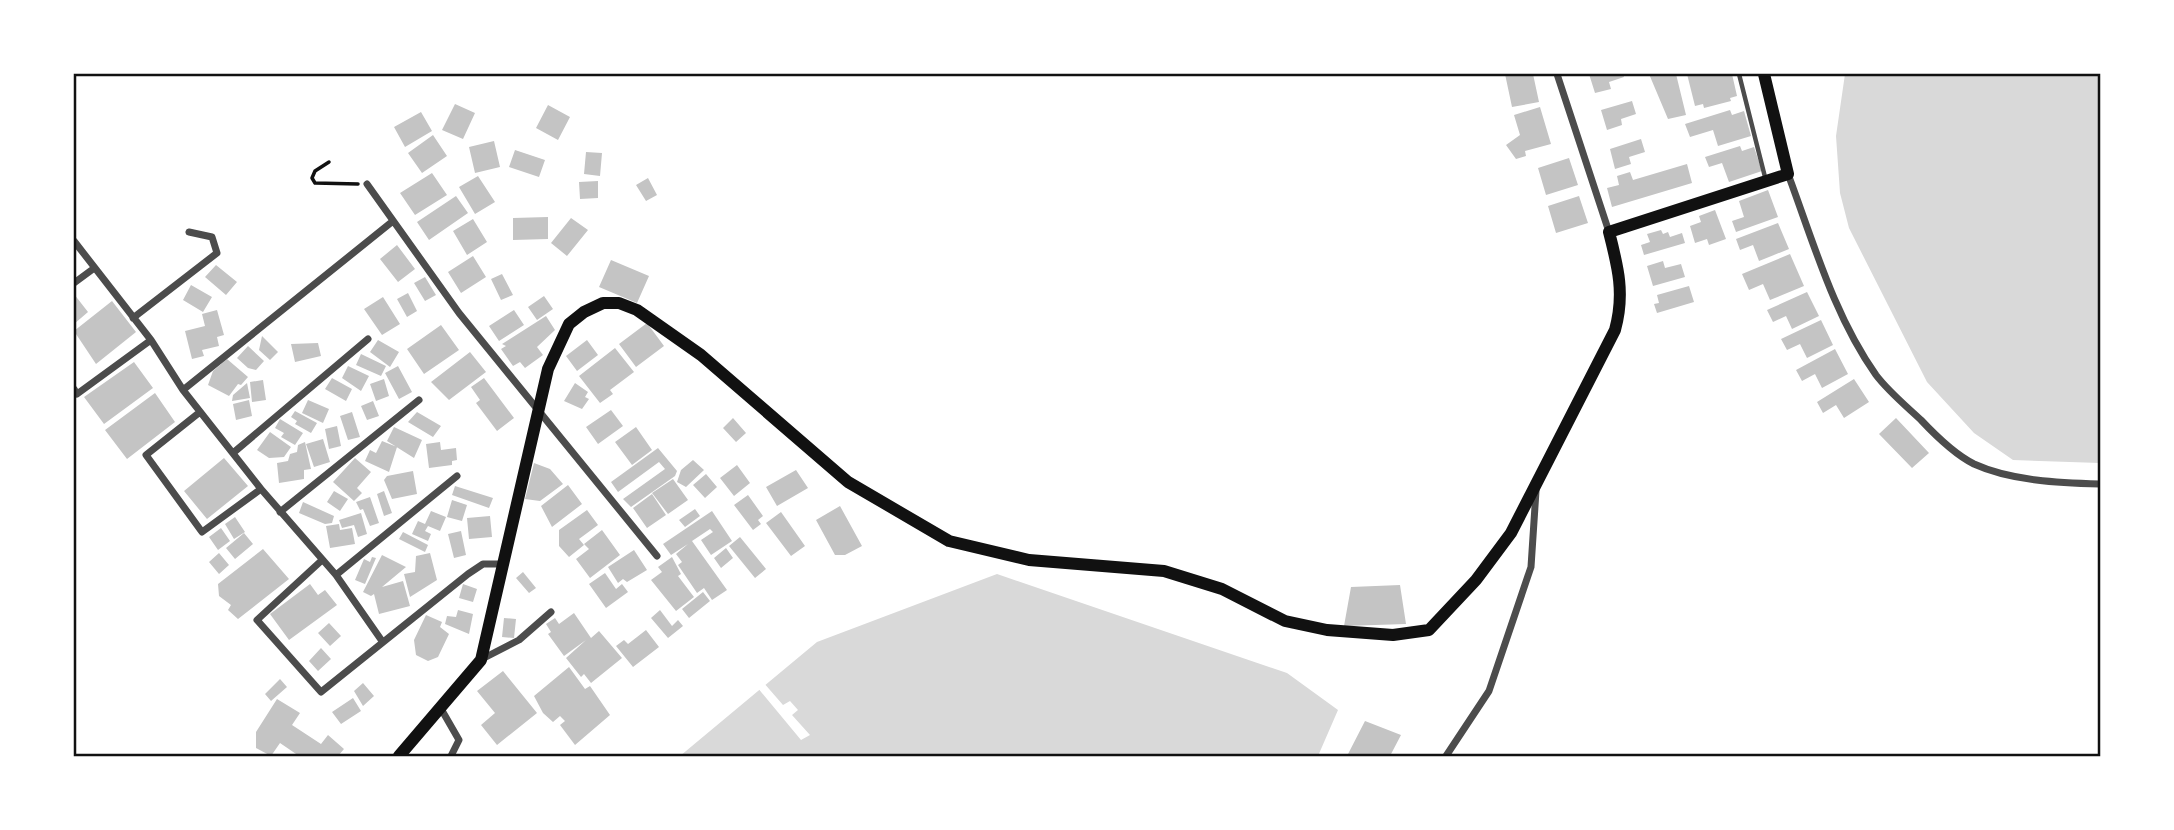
<svg xmlns="http://www.w3.org/2000/svg" width="2174" height="830" viewBox="0 0 2174 830" font-family="Karla,sans-serif">
<rect width="100%" height="100%" fill="#fff"/>
<path fill="#d9d9d9" d="M1845 74H2100V463L2013 460 1974 433 1927 382 1849 228 1840 193 1836 136Z
M997 574 1287 673 1338 710 1318 756H680L817 642Z"/>
<path fill="#fff" d="M763 682 783 705 790 701 798 710 792 715 810 735 801 740 757 687Z"/>
<path fill="#c4c4c4" d="M1505 74H1533L1539 102 1512 107Z
M1589 74H1623L1624 77 1609 82 1611 89 1595 93Z
M1649 74H1676L1686 115 1668 119Z
M1687 74H1732L1737 96 1730 98 1731 101 1704 108 1703 104 1695 106Z
M1632 101 1636 114 1621 119 1622 125 1607 130 1601 110Z
M455 104 475 113 463 139 442 130Z
M548 105 570 117 558 140 536 128Z
M1540 107 1551 144 1525 151 1526 156 1516 159 1506 145 1520 135 1514 115Z
M1730 110 1732 115 1744 111 1751 136 1718 146 1713 130 1690 137 1685 124Z
M421 112 432 131 405 147 394 127Z
M433 135 447 156 422 173 408 153Z
M1641 139 1645 152 1629 157 1631 164 1615 169 1610 149Z
M494 141 500 167 475 173 469 147Z
M1740 146 1742 151 1754 147 1762 171 1729 182 1722 163 1709 167 1705 157Z
M515 150 545 160 539 177 509 167Z
M586 152 602 153 600 176 584 174Z
M1569 158 1578 185 1546 195 1538 168Z
M1687 164 1692 183 1612 207 1607 188 1619 185 1617 176 1630 172 1633 180Z
M432 173 447 195 415 215 400 193Z
M478 176 495 202 475 214 459 187Z
M648 178 657 195 646 201 636 185Z
M598 181V198L580 199 579 182Z
M1768 190 1778 217 1736 232 1732 221 1744 217 1739 201Z
M456 196 468 213 429 240 417 222Z
M1579 196 1588 223 1556 233 1548 206Z
M1715 210 1726 239 1709 245 1707 239 1695 243 1690 226 1701 222 1699 216Z
M548 217V239L513 240V218Z
M571 218 588 230 567 256 551 243Z
M473 219 487 242 467 255 453 231Z
M1778 223 1789 249 1759 261 1753 245 1740 250 1736 239Z
M1661 230 1663 234 1668 232 1670 237 1682 233 1685 243 1644 255 1641 245 1650 242 1647 234Z
M397 245 415 269 398 282 380 259Z
M1790 254 1804 286 1770 300 1763 284 1749 290 1742 274Z
M473 256 486 277 461 293 448 272Z
M611 260 649 276 637 303 599 287Z
M1663 261 1665 268 1681 264 1685 277 1653 286 1647 266Z
M216 265 237 282 226 295 205 277Z
M502 274 513 295 501 300 491 279Z
M425 277 436 295 425 301 414 283Z
M191 285 212 297 203 312 183 300Z
M1689 286 1694 302 1657 313 1654 304 1659 303 1657 295Z
M1807 292 1819 316 1792 329 1786 316 1773 322 1767 310Z
M408 293 417 311 407 317 397 299Z
M74 294 88 312 74 324Z
M544 296 553 309 537 320 528 307Z
M383 297 400 324 382 335 364 309Z
M112 301 136 332 96 364 74 331Z
M217 310 224 335 217 337 219 346 202 350 204 356 192 359 185 331 205 326 202 314Z
M514 310 524 325 499 341 489 326Z
M546 316 555 330 537 347 543 355 525 368 520 362 513 366 501 349 506 346 502 344Z
M1821 320 1833 345 1807 358 1800 344 1787 350 1781 339Z
M647 323 664 346 636 367 619 344Z
M441 325 459 350 424 374 407 349Z
M262 336 278 352 270 360 259 350Z
M378 340 399 352 390 367 370 352Z
M587 340 598 355 577 371 566 356Z
M318 343 321 356 295 362 291 344Z
M248 346 264 361 256 370 248 368 237 358Z
M615 348 634 372 610 390 613 394 600 403 579 376Z
M1835 349 1848 374 1822 388 1815 374 1802 381 1796 370Z
M470 352 486 372 449 400 431 382Z
M361 354 386 366 381 376 356 365Z
M227 359 248 377 241 385 238 384 229 396 208 385 213 371Z
M134 362 153 388 104 424 84 397Z
M348 366 369 376 361 391 342 378Z
M398 366 412 392 399 399 385 373Z
M332 378 352 389 346 401 325 389Z
M484 378 514 418 497 431 476 403 480 400 471 387Z
M384 379 389 396 376 401 370 384Z
M1854 379 1869 402 1844 418 1836 405 1823 413 1817 402Z
M263 380 266 400 252 402 250 382Z
M247 383 250 398 232 401 233 395Z
M575 383 588 392 585 397 589 399 582 409 564 401Z
M155 393 175 422 127 459 105 430Z
M249 400 252 416 236 420 233 404Z
M308 400 329 409 323 423 302 413Z
M373 401 379 416 367 420 361 406Z
M611 410 623 426 598 444 586 427Z
M295 411 317 423 311 433 295 424 297 421 291 417Z
M352 412 360 437 348 440 340 416Z
M417 412 441 426 433 437 408 422Z
M733 418 746 433 736 442 723 428Z
M1896 418 1929 453 1912 468 1879 434Z
M280 419 303 433 295 445 281 437 284 433 275 428Z
M337 426 341 446 329 449 325 429Z
M394 427 422 440 414 458 387 441Z
M636 427 652 450 632 465 615 442Z
M270 432 291 447 284 457 269 458 257 450Z
M323 439 330 462 314 467 306 444Z
M382 441 397 447 389 472 365 461 370 450 376 453Z
M305 442 311 469 304 470V479L279 483 277 463 288 461 290 454 297 452 298 445Z
M440 442 441 450 456 448 457 460 452 461V465L429 468 426 444Z
M658 448 677 471 675 476 631 507 623 499 665 469 659 462 618 492 611 482Z
M224 458 248 486 207 519 184 491Z
M355 458 371 472 357 488 362 493 354 501 333 482Z
M693 460 704 470 686 487 677 482 681 470Z
M534 463 550 469 563 484 540 501 525 499Z
M737 465 750 483 734 496 720 478Z
M796 470 808 488 777 506 766 487Z
M413 471 417 494 392 499 384 480 387 476Z
M706 474 717 487 705 498 693 485Z
M673 479 688 500 668 514 652 493Z
M568 485 582 504 552 527 541 506Z
M455 486 493 498 489 508 452 495Z
M334 491 348 499 340 511 327 502Z
M384 491 392 513 384 516 377 494Z
M652 494 666 515 647 528 633 508Z
M748 495 763 516 758 520 761 524 753 530 734 505Z
M370 497 379 523 370 526 363 509 360 510 356 502Z
M452 500 467 505 462 521 447 517Z
M303 502 334 516 332 523 325 524 299 513Z
M840 506 862 546 845 555H835L816 520Z
M695 509 700 516 685 527 679 520Z
M587 510 598 525 579 539 584 545 569 557 559 546V530Z
M431 511 446 517 440 531 428 526 425 531 431 534 428 541 412 534 418 521 425 524Z
M712 511 732 541 711 555 701 540 713 532 710 529 692 541 727 590 712 600 704 588 697 593 678 565 682 562 676 554 688 544 671 555 663 544Z
M781 512 805 546 791 556 766 523Z
M361 513 367 534 358 537 354 525 342 528 339 520Z
M490 516 492 537 469 539 467 518Z
M235 517 245 532 234 539 225 524Z
M339 524 340 530 352 528 355 544 330 548 326 526Z
M221 528 230 541 218 550 209 537Z
M602 530 620 555 590 578 576 559 589 549 584 544Z
M461 531 466 555 454 558 448 534Z
M403 532 428 545 425 552 399 539Z
M244 533 253 544 235 559 226 548Z
M740 537 766 569 755 578 729 546Z
M726 548 733 558 721 568 714 558Z
M263 549 289 579 238 619 228 610 231 605 219 596 218 584Z
M634 550 647 570 627 582 623 579 618 583 608 567Z
M219 553 229 565 219 574 209 562Z
M430 553 437 580 410 597 404 574 415 572 416 556Z
M382 555 406 567 382 587 403 581 410 606 379 614 374 594 371 596 363 592Z
M372 557 376 558 365 584 355 580 364 559 370 562Z
M672 557 681 574 678 576 694 597 676 611 651 580 662 572 658 567Z
M523 572 536 588 529 593 516 578Z
M605 573 616 589 622 584 628 592 606 608 589 584Z
M310 584 318 595 325 590 337 605 289 640 270 614Z
M463 584 477 589 473 602 459 598Z
M1400 585 1406 624 1344 626 1351 587Z
M703 592 710 601 689 618 682 609Z
M458 610 473 614 469 634 445 624 447 616 456 617Z
M660 610 672 626 678 620 683 626 668 638 651 618Z
M574 613 591 638 599 631 622 658 591 683 584 674 581 677 566 658 586 640 564 656 548 634 551 632 546 624 555 618 559 624Z
M426 615 442 622 440 627 449 634 438 657 428 661 416 655 414 640Z
M504 618 516 619 514 638 502 637Z
M329 623 341 636 330 646 318 633Z
M646 630 659 647 633 667 616 646 624 640 628 644Z
M321 648 331 659 318 671 309 661Z
M569 667 585 689 590 686 610 715 575 745 560 725 565 721 560 716 553 722 543 713 534 696Z
M503 671 537 713 497 745 481 725 495 713 477 691Z
M280 679 287 687 271 701 265 694Z
M363 683 374 696 363 706 354 691Z
M353 698 361 711 341 724 332 712Z
M277 699 300 713 292 725 321 744 328 735 344 749 338 756H299L280 743 271 756 256 748V732Z
M1365 721 1401 735 1390 756H1347Z"/>
<g fill="none" stroke-linecap="round" stroke-linejoin="round">
<path stroke="#111" stroke-width="3.5" d="M329 162 315 171 312 178 315 183 358 184"/>
<path stroke="#4c4c4c" stroke-width="4.5" d="M1739 74 1766 181"/>
<path stroke="#4c4c4c" stroke-width="7" d="M1557 74 1609 232
M1788 174C1813 241 1834 316 1876 375 1888 391 1906 406 1921 420 1936 436 1954 454 1974 464 2011 481 2061 483 2100 484
M367 184 459 313 657 556
M74 241 151 340 183 390 261 489 336 575 382 641
M74 283 93 269
M133 318 217 253 212 237 189 232
M74 389 77 394 151 340
M183 390 393 221
M200 412 146 455 202 532 261 489
M233 453 368 339
M280 512 419 400
M321 561 257 620 321 692 468 574 483 564H503
M336 575 457 476
M482 659 519 640 551 612
M440 707 459 740 451 756
M1446 756 1489 691 1531 567 1536 491"/>
<path stroke="#111" stroke-width="12" d="M399 756 481 660 548 369 569 324 584 312 603 303H619L637 310 701 355 848 482 949 541 1029 560 1164 571 1222 589 1285 621 1327 630 1393 635 1429 630 1476 580 1511 533 1615 330C1625 294 1618 267 1609 232L1788 174 1764 74"/>
</g>
<rect width="2174" height="830" fill="none" stroke="#ffffff" stroke-width="150"/>
<rect x="75" y="75" width="2024" height="680" fill="none" stroke="#111" stroke-width="2.5"/>
</svg>
